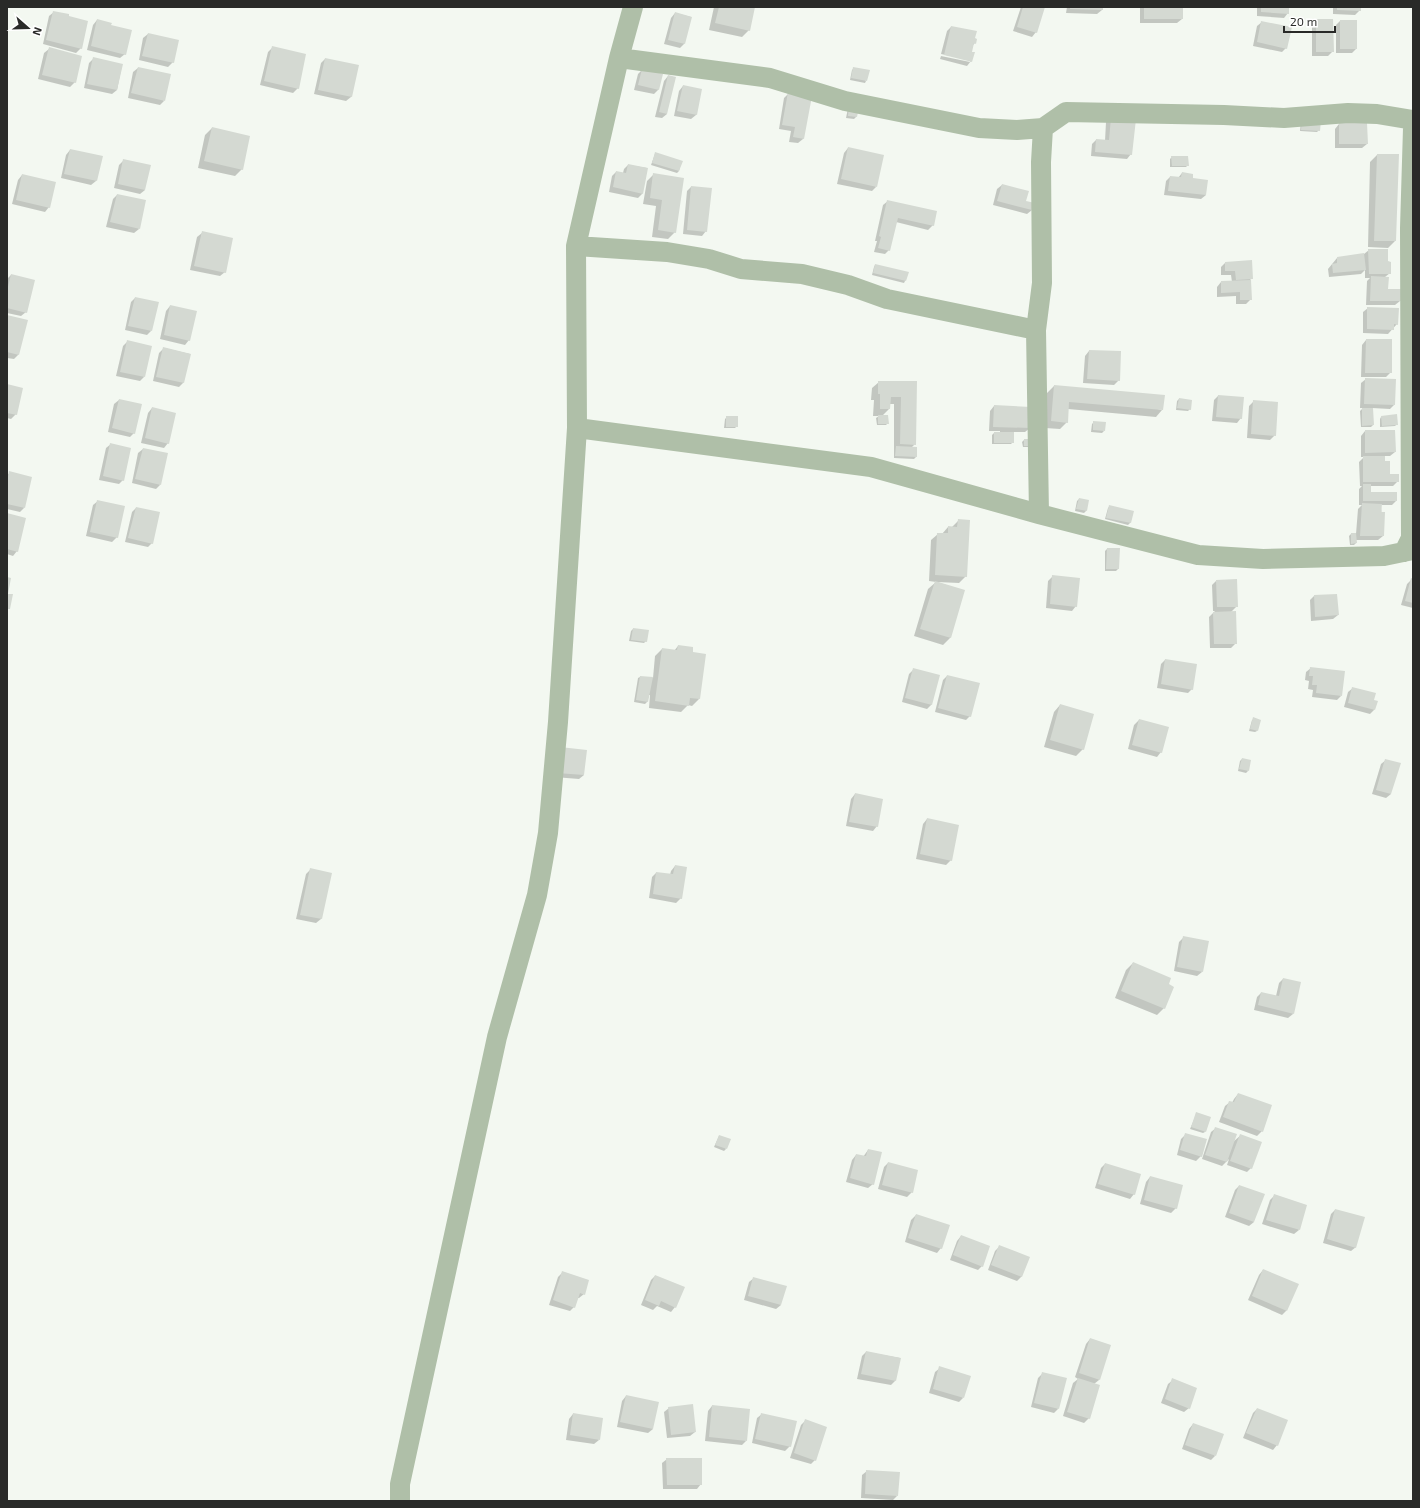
<svg xmlns="http://www.w3.org/2000/svg" width="1420" height="1508" viewBox="0 0 1420 1508" font-family="'Exo 2',sans-serif">
<rect width="100%" height="100%" fill="#f3f8f1"/>
<path fill="#0003" d="M714 7H754L749 30 742 37 709 30Z
M1021 7H1044L1036 32 1032 37 1013 31Z
M1067 7H1102V10L1097 14 1066 13Z
M1140 7H1182V19L1177 23H1140Z
M1257 7H1288V13L1284 18 1257 16Z
M1333 7H1360V10L1355 15 1333 14Z
M54 12 81 48 76 53 43 44 49 16Z
M675 13 691 17 684 44 680 48 664 44 671 18Z
M97 20 110 26 125 54 120 58 87 50 93 25Z
M1317 20 1333 51 1328 56H1312V25Z
M1340 21 1356 49 1352 53H1336V25Z
M1262 22 1286 48 1282 52 1253 46 1257 26Z
M951 27 974 39 975 43 972 46 971 61 967 66 940 59 941 56 970 62V60L941 54 947 31Z
M148 34 173 62 168 67 139 60 143 38Z
M273 47 298 88 293 93 260 85 268 52Z
M49 49 75 82 70 87 38 79 44 53Z
M94 58 122 65 117 90 112 94 84 88 89 63Z
M325 59 358 66 351 97 346 101 314 94 321 63Z
M138 68 164 101 160 105 128 98 133 72Z
M854 68 866 81 865 83 850 80 852 70Z
M642 70 662 74 658 90 654 94 634 90 638 74Z
M668 76 667 114 662 118 655 117 664 81Z
M683 86 701 90 696 115 691 119 674 116 679 91Z
M789 93 810 97 803 139 798 143 789 142 791 131 779 129 784 98Z
M858 107 856 117 854 119 846 118 848 108Z
M1111 118 1131 154 1127 159 1091 156 1092 144 1096 140 1105 141 1106 122Z
M1301 121 1319 130 1317 132 1300 131Z
M1339 124 1367 144 1362 148H1335V129Z
M212 128 242 169 235 176 198 168 205 135Z
M848 148 876 187 872 191 837 184 844 153Z
M70 150 101 157 96 181 91 185 61 178 66 155Z
M655 154 681 162 679 171 677 173 651 165Z
M1377 155 1395 241 1388 248 1368 247 1370 162Z
M1172 157 1188 165 1186 167H1170V159Z
M124 160 145 190 140 194 114 188 119 165Z
M628 165 647 168 642 194 638 198 609 192 612 176 616 172 623 173 624 169Z
M1182 173 1192 179 1206 195 1201 199 1164 195 1166 181 1170 177 1178 178Z
M654 174 675 232 668 239 652 237 656 206 643 204 647 181Z
M22 175 49 207 45 212 12 204 18 180Z
M1002 185 1025 201 1032 210 1027 214 993 205 997 189Z
M691 187 706 231 702 236 683 234 687 191Z
M117 195 139 229 134 233 106 227 113 199Z
M888 201 933 225 928 230 896 222 889 250 885 254 874 252 877 241H875L883 205Z
M202 233 225 272 220 276 190 270 197 237Z
M1369 250 1387 262 1390 273 1385 277 1387 290H1400V301L1395 305H1366L1367 281 1370 278H1365V270L1361 274 1329 277 1328 269 1337 258 1364 254Z
M1225 263 1252 278 1250 280 1251 299 1246 304H1236V296L1217 297V287L1221 282H1232L1231 275H1221V267Z
M875 265 907 273 905 281 904 283 872 275 874 267Z
M11 275 26 312 21 316 7 313V279Z
M135 298 151 331 147 335 125 330 131 302Z
M170 306 189 340 185 345 160 339 166 311Z
M1368 308 1397 324 1388 334 1363 333V312Z
M7 316 26 321 18 355 14 359 7 358Z
M1366 340H1391V372L1386 377H1361L1362 345Z
M127 342 144 377 140 381 116 376 123 346Z
M164 348 190 354 183 383 179 387 153 381 159 353Z
M1089 351 1119 380 1114 385 1083 383 1085 356Z
M1366 379 1394 405 1390 409 1372 408 1373 425 1371 427H1361L1360 411 1363 408H1360L1361 383Z
M879 382H916L915 444 911 448 916 457 914 459 894 458V404H889V409L882 416 888 423 886 425H877L876 418 879 416H873L874 400H871L872 388Z
M7 385 16 414 11 419 7 418Z
M1054 386 1162 410 1156 417 1068 409 1067 422 1060 429 1045 428 1047 393Z
M1218 396 1241 418 1237 423 1212 421 1214 400Z
M1179 399 1190 409 1188 411 1176 410 1177 401Z
M119 400 134 433 130 437 108 432 114 404Z
M1254 401 1275 435 1270 440 1247 438 1249 406Z
M994 406 1030 428 1025 432H1013V442L1011 444H992V435L994 433H1000V431H989L990 411Z
M152 408 168 443 164 448 141 443 148 413Z
M727 417 737 426 735 428H724L725 419Z
M1381 417 1397 424 1395 426 1380 427V419Z
M1094 422 1104 431 1102 433 1091 432 1092 424Z
M1365 431H1394L1395 452 1390 456H1384V462L1389 475 1398 481 1393 486H1370V493L1396 501 1392 505H1381L1383 536 1378 540H1356V543L1354 545H1350L1349 536 1351 534H1356L1358 509 1362 505H1359V489L1362 486H1360L1359 462 1364 457H1361V436Z
M1024 440H1031L1029 447H1023L1022 442Z
M111 444 123 480 119 484 99 480 106 448Z
M143 449 160 485 156 489 132 483 138 453Z
M10 473 24 508 20 512 7 509V475Z
M1079 499 1088 501 1086 511 1084 513 1075 511 1077 501Z
M98 501 117 537 112 542 86 536 93 505Z
M1110 506 1133 512 1130 523 1128 525 1105 519 1108 508Z
M136 508 152 543 148 547 125 542 132 512Z
M7 514 17 551 13 556 7 554Z
M958 521 966 576 959 583 937 582 964 591 950 638 943 645 914 636 928 589 936 582 929 581 931 540 938 534H942L948 527 951 528Z
M1107 549 1118 569 1116 571H1105V551Z
M1053 576 1076 606 1072 611 1046 608 1048 581Z
M1412 579 1413 580V608L1401 605 1407 584Z
M1216 581 1237 606 1231 612 1236 643 1231 648H1210L1209 617 1215 611H1213L1212 585Z
M1314 596 1338 615 1333 619 1311 621 1310 600Z
M633 629 646 641 644 643 629 641 631 631Z
M678 646 699 699 692 706 688 705 681 712 649 708 650 695H649L647 702 645 704 634 702 638 678 640 677 653 678 655 656 662 649 674 651Z
M1165 660 1192 689 1188 693 1157 688 1161 664Z
M1311 668 1341 696 1337 700 1312 697 1313 690 1308 689 1309 681 1305 680 1306 672Z
M914 669 932 704 927 709 902 702 909 674Z
M947 676 970 716 966 720 935 712 943 680Z
M1353 688 1372 700 1374 710 1370 714 1344 707 1348 692Z
M1060 705 1083 749 1076 756 1044 747 1054 712Z
M1254 719 1257 731 1255 732 1249 731 1252 720Z
M1139 720 1161 752 1157 757 1128 749 1134 725Z
M556 753 584 775 579 779 554 777Z
M1242 759 1248 771 1246 773 1238 771 1240 761Z
M1386 760 1391 794 1386 798 1372 794 1381 764Z
M855 794 877 826 873 831 846 826 851 799Z
M927 819 951 860 946 865 916 859 923 824Z
M675 866 681 898 676 903 649 898 652 877 656 873 670 875 671 871Z
M311 869 331 874 321 919 316 923 296 919 306 874Z
M1184 937 1202 972 1197 976 1174 971 1179 942Z
M1133 963 1168 985 1164 1008 1157 1015 1115 998 1126 970Z
M1283 979 1293 1014 1288 1018 1254 1010 1257 997 1261 993 1276 996 1279 983Z
M1238 1094 1262 1131 1257 1136 1219 1122 1225 1106 1230 1102 1232 1103 1234 1099Z
M1197 1113 1205 1132 1203 1133 1190 1129Z
M1216 1128 1233 1142 1241 1135 1251 1168 1247 1172 1227 1165 1229 1159 1222 1166 1202 1159 1211 1132Z
M1186 1134 1201 1156 1196 1161 1177 1155 1181 1139Z
M719 1136 726 1149 724 1151 714 1147Z
M868 1150 873 1184 868 1188 846 1182 852 1160 856 1155 863 1157Z
M888 1163 912 1192 907 1197 878 1189 884 1167Z
M1105 1164 1134 1194 1130 1199 1095 1188 1101 1168Z
M1150 1177 1176 1208 1171 1213 1140 1204 1146 1182Z
M1239 1186 1254 1222 1249 1226 1225 1217 1235 1190Z
M1274 1196 1299 1230 1294 1234 1262 1224 1270 1200Z
M1335 1210 1356 1247 1351 1251 1323 1243 1331 1214Z
M916 1215 941 1248 937 1253 905 1242 911 1220Z
M961 1236 982 1266 978 1270 950 1260 957 1241Z
M999 1247 1022 1276 1017 1281 988 1270 995 1251Z
M1263 1270 1297 1285 1286 1311 1282 1315 1248 1300 1259 1275Z
M562 1273 584 1294 579 1298H577L574 1307 570 1311 549 1305 558 1277Z
M655 1276 675 1307 671 1312 657 1306 653 1310 641 1305 651 1280Z
M754 1278 781 1305 776 1309 744 1300 749 1282Z
M1090 1339 1099 1380 1094 1384 1089 1418 1084 1423 1063 1416 1073 1383 1078 1379 1075 1377 1086 1344Z
M866 1352 900 1358 895 1381 891 1385 857 1379 862 1356Z
M940 1368 963 1398 959 1402 929 1393 935 1372Z
M1043 1373 1058 1409 1054 1413 1031 1407 1038 1378Z
M1173 1380 1189 1408 1184 1412 1161 1403 1168 1384Z
M626 1396 653 1429 648 1433 617 1427 622 1401Z
M712 1406 746 1441 742 1445 705 1441 708 1411Z
M669 1408 695 1432 690 1436 667 1438 664 1412Z
M1257 1409 1277 1445 1273 1450 1243 1438 1253 1413Z
M573 1414 599 1440 594 1444 566 1440 569 1419Z
M762 1414 790 1446 785 1451 752 1443 757 1418Z
M805 1421 815 1460 811 1464 790 1458 801 1425Z
M1193 1424 1215 1456 1211 1460 1182 1449 1189 1429Z
M667 1459 701 1484 697 1489H663L662 1463Z
M867 1471 897 1496 893 1500 861 1498 862 1475Z"/>
<path fill="#d4d9d2" d="M719 7H755L750 31 715 23Z
M1023 7H1045L1037 33 1017 27Z
M1070 7H1103V10L1070 9Z
M1144 7H1183V19H1144Z
M1261 7H1289V14L1261 12Z
M1337 7H1361V11L1337 10Z
M53 11 69 14V16L88 21 82 49 46 40Z
M675 12 692 17 685 44 668 40Z
M97 19 112 23 111 25 132 30 126 55 91 46Z
M1316 19H1333L1334 52H1316Z
M1340 20H1357V49H1340Z
M1261 21 1292 27 1287 49 1257 42Z
M951 26 977 31 975 38 977 39 976 44 974 43 972 52H975L972 62 944 55Z
M148 33 179 40 174 63 142 56Z
M272 46 306 54 299 89 264 81Z
M49 47 82 56 76 83 42 75Z
M93 57 123 64 117 90 87 84Z
M325 58 359 65 352 97 318 90Z
M138 67 171 74 165 101 131 93Z
M853 67 870 70 867 81 851 78Z
M642 69 663 74 659 90 638 85Z
M668 75 676 77 667 114 659 112Z
M683 85 702 89 697 115 677 111Z
M788 92 812 96 804 139 793 137 795 127 782 125Z
M849 105 859 107 857 117 848 116Z
M1111 117 1136 119 1132 155 1095 152 1096 139 1109 140Z
M1302 118 1321 120 1320 131 1301 130Z
M1339 123H1367L1368 144H1339Z
M212 127 250 136 243 170 204 161Z
M848 147 884 155 877 187 841 179Z
M70 149 103 156 97 181 64 174Z
M655 152 683 161 679 171 652 163Z
M1377 154H1399L1396 241H1374Z
M1171 156H1188L1189 166H1172Z
M123 159 151 165 145 190 118 184Z
M628 164 648 168 643 194 613 187 616 171 626 173Z
M1182 172 1193 174V178L1208 180 1206 195 1168 191 1170 176 1181 177Z
M653 173 684 178 676 233 658 230 662 200 650 198Z
M22 174 56 182 50 208 16 200Z
M1002 184 1029 191 1026 201 1035 203 1032 210 997 201Z
M691 186 712 188 707 232 687 230Z
M117 194 146 200 140 229 110 222Z
M887 200 937 211 934 226 898 218 890 251 878 248 881 237 879 236Z
M202 231 233 238 226 273 194 266Z
M1368 249H1388V261L1391 262V274H1369Z
M1364 253 1366 270 1333 273 1332 264 1337 263V257Z
M1252 260 1253 279 1236 280 1235 271H1225V262Z
M875 264 909 272 906 281 873 273Z
M11 274 35 280 27 313 7 308V291Z
M1371 276 1389 277 1388 289H1401V301H1370Z
M1251 280 1252 300H1240V292L1221 293V281Z
M135 297 159 302 152 331 128 326Z
M170 305 197 311 190 341 164 335Z
M1367 307 1399 308 1398 325 1394 324V330L1367 329Z
M7 315 28 320 19 355 7 352Z
M1366 339H1392V373H1365Z
M127 340 152 346 145 377 120 372Z
M163 347 191 354 184 383 156 377Z
M1089 350 1121 351 1120 381 1087 379Z
M1365 378 1396 379 1395 405 1364 404Z
M878 381H917L916 445 900 444 901 397H891L890 409H880V394H878Z
M7 384 23 388 17 415 7 413Z
M1054 385 1165 395 1163 410 1069 402 1068 423 1051 421Z
M1218 395 1244 397 1242 419 1216 417Z
M1179 398 1192 400 1191 410 1177 408Z
M119 399 142 404 135 434 112 428Z
M1253 400 1278 402 1276 436 1251 434Z
M994 405 1031 407V428L993 427Z
M152 407 176 413 169 444 145 438Z
M1362 408H1373L1374 425 1362 426Z
M1397 414 1398 425 1382 426 1381 416Z
M878 415H888L889 424H878Z
M726 416H738V427H726Z
M1093 421 1106 422 1105 431 1093 430Z
M1365 430H1395L1396 452 1365 453Z
M994 432H1014V443H994Z
M1024 439H1032V446H1024Z
M110 443 131 448 124 481 103 476Z
M896 446 917 447V457L895 456Z
M143 448 168 453 161 485 135 479Z
M1363 456H1385V461H1390V474H1399V482H1363Z
M9 471 32 477 25 508 7 504V482Z
M1363 484H1371V492H1397V501H1363Z
M1079 498 1089 500 1087 511 1076 509Z
M97 500 125 506 118 538 90 532Z
M1362 503 1382 504 1381 512H1385L1384 536H1360Z
M1109 505 1134 511 1131 523 1106 518Z
M136 507 160 512 153 544 128 538Z
M7 513 26 518 18 552 7 549Z
M958 519 970 520 967 577 935 575 937 533H948V526L957 527Z
M1351 533H1356L1357 543 1351 544Z
M1107 548H1120L1119 569H1106Z
M1052 575 1080 578 1077 607 1050 604Z
M7 577 11 578 8 594H13L10 609H7Z
M1411 578 1413 579V603L1405 601Z
M1237 579 1238 607H1217L1216 580Z
M935 581 965 590 951 638 920 629Z
M1337 594 1339 615 1315 617 1314 595Z
M1236 611 1237 644H1214L1213 612Z
M633 628 649 630 647 642 631 640Z
M678 645 693 647V652L706 654 700 699 690 698 689 706 655 701 662 648 677 650Z
M1165 659 1197 664 1193 690 1161 684Z
M1310 667 1345 671 1342 696 1316 693 1317 685H1312L1313 676H1309Z
M913 668 940 675 932 705 905 698Z
M947 675 980 683 971 717 938 708Z
M640 676 653 677 648 702 636 700Z
M1352 687 1376 693 1374 700 1378 701 1375 710 1348 703Z
M1060 704 1094 714 1084 750 1050 740Z
M1253 717 1261 720 1258 731 1250 729Z
M1139 719 1169 727 1162 753 1132 745Z
M560 747 587 750 584 775 557 773Z
M1242 758 1251 760 1249 771 1239 769Z
M1385 759 1401 763 1391 794 1376 790Z
M855 793 883 799 878 827 849 822Z
M927 818 959 825 952 861 920 854Z
M675 865 687 867 682 899 653 894 656 872 673 874Z
M310 868 332 873 322 919 300 915Z
M1183 936 1209 941 1203 972 1177 967Z
M1133 962 1171 978 1169 984 1174 987 1165 1009 1121 991Z
M1283 978 1301 982 1294 1014 1258 1005 1261 992 1279 996Z
M1238 1093 1272 1105 1263 1132 1223 1117 1229 1101 1234 1102Z
M1196 1112 1211 1117 1206 1132 1191 1127Z
M1215 1127 1237 1134 1227 1162 1205 1155Z
M1185 1133 1207 1139 1202 1157 1180 1150Z
M1240 1134 1262 1142 1252 1169 1230 1161Z
M719 1135 731 1139 727 1149 715 1145Z
M868 1149 882 1152 874 1185 850 1178 856 1154 866 1156Z
M888 1162 918 1170 913 1193 882 1185Z
M1105 1163 1141 1174 1135 1195 1098 1184Z
M1150 1176 1183 1185 1177 1209 1144 1200Z
M1239 1185 1265 1194 1254 1222 1229 1213Z
M1274 1194 1307 1205 1300 1230 1266 1220Z
M1335 1209 1365 1217 1356 1248 1327 1239Z
M916 1214 950 1225 942 1249 908 1238Z
M961 1235 990 1246 983 1267 953 1255Z
M999 1245 1030 1257 1022 1277 991 1265Z
M1263 1269 1299 1284 1287 1311 1252 1296Z
M562 1271 589 1280 585 1295 580 1293 575 1308 553 1300Z
M655 1275 685 1287 676 1308 661 1301 659 1306 645 1300Z
M753 1277 787 1286 781 1305 748 1296Z
M1090 1338 1111 1345 1100 1380 1079 1373Z
M866 1351 901 1358 896 1381 861 1374Z
M939 1366 971 1376 964 1398 933 1389Z
M1042 1372 1067 1378 1059 1409 1034 1403Z
M1078 1378 1100 1385 1090 1419 1067 1412Z
M1172 1378 1197 1388 1190 1409 1165 1399Z
M626 1395 659 1402 653 1429 620 1422Z
M693 1404 696 1432 671 1435 668 1407Z
M712 1405 750 1409 747 1441 709 1437Z
M1257 1408 1288 1420 1278 1446 1246 1433Z
M573 1413 603 1418 600 1440 570 1435Z
M761 1413 797 1421 791 1447 755 1439Z
M805 1419 827 1427 816 1461 794 1453Z
M1193 1423 1224 1434 1216 1456 1185 1445Z
M666 1458H702V1485H667Z
M866 1470 900 1472 898 1496 865 1494Z"/>
<g fill="none" stroke-linecap="round" stroke-linejoin="round">
<path stroke="#afbfa8" stroke-width="20" d="M619 58 770 78 845 101 979 128 1017 130 1043 128 1066 112 1224 115 1284 118 1348 113 1377 114 1413 120
M576 246 667 252 709 259 741 269 802 274 848 285 887 299 1036 330
M577 428 871 467 1039 514 1198 555 1263 559 1384 556 1413 550
M1039 514 1036 330 1042 283 1041 162 1043 128
M1404 552 1411 538 1410 228 1413 128
M400 1501V1484L497 1037 537 895 548 833 558 722 577 428 576 246 619 58 633 7"/>
</g>
<rect width="1420" height="1508" fill="none" stroke="#292a28" stroke-width="16"/>
<g transform="translate(28 28) rotate(110)" stroke="#ffffff" stroke-width="3" paint-order="stroke">
<path d="M0-3L7 15L0 10L-7 15Z" fill="#292a28"/>
<text y="-6" font-size="11" font-weight="bold" text-anchor="middle" fill="#292a28">N</text>
</g>
<path d="M1284 26v6h51v-6" fill="none" stroke="#292a28" stroke-width="2"/>
<text x="1290" y="26" font-size="12" fill="#292a28" stroke="#ffffff" stroke-width="3" paint-order="stroke">20 m</text>
</svg>
